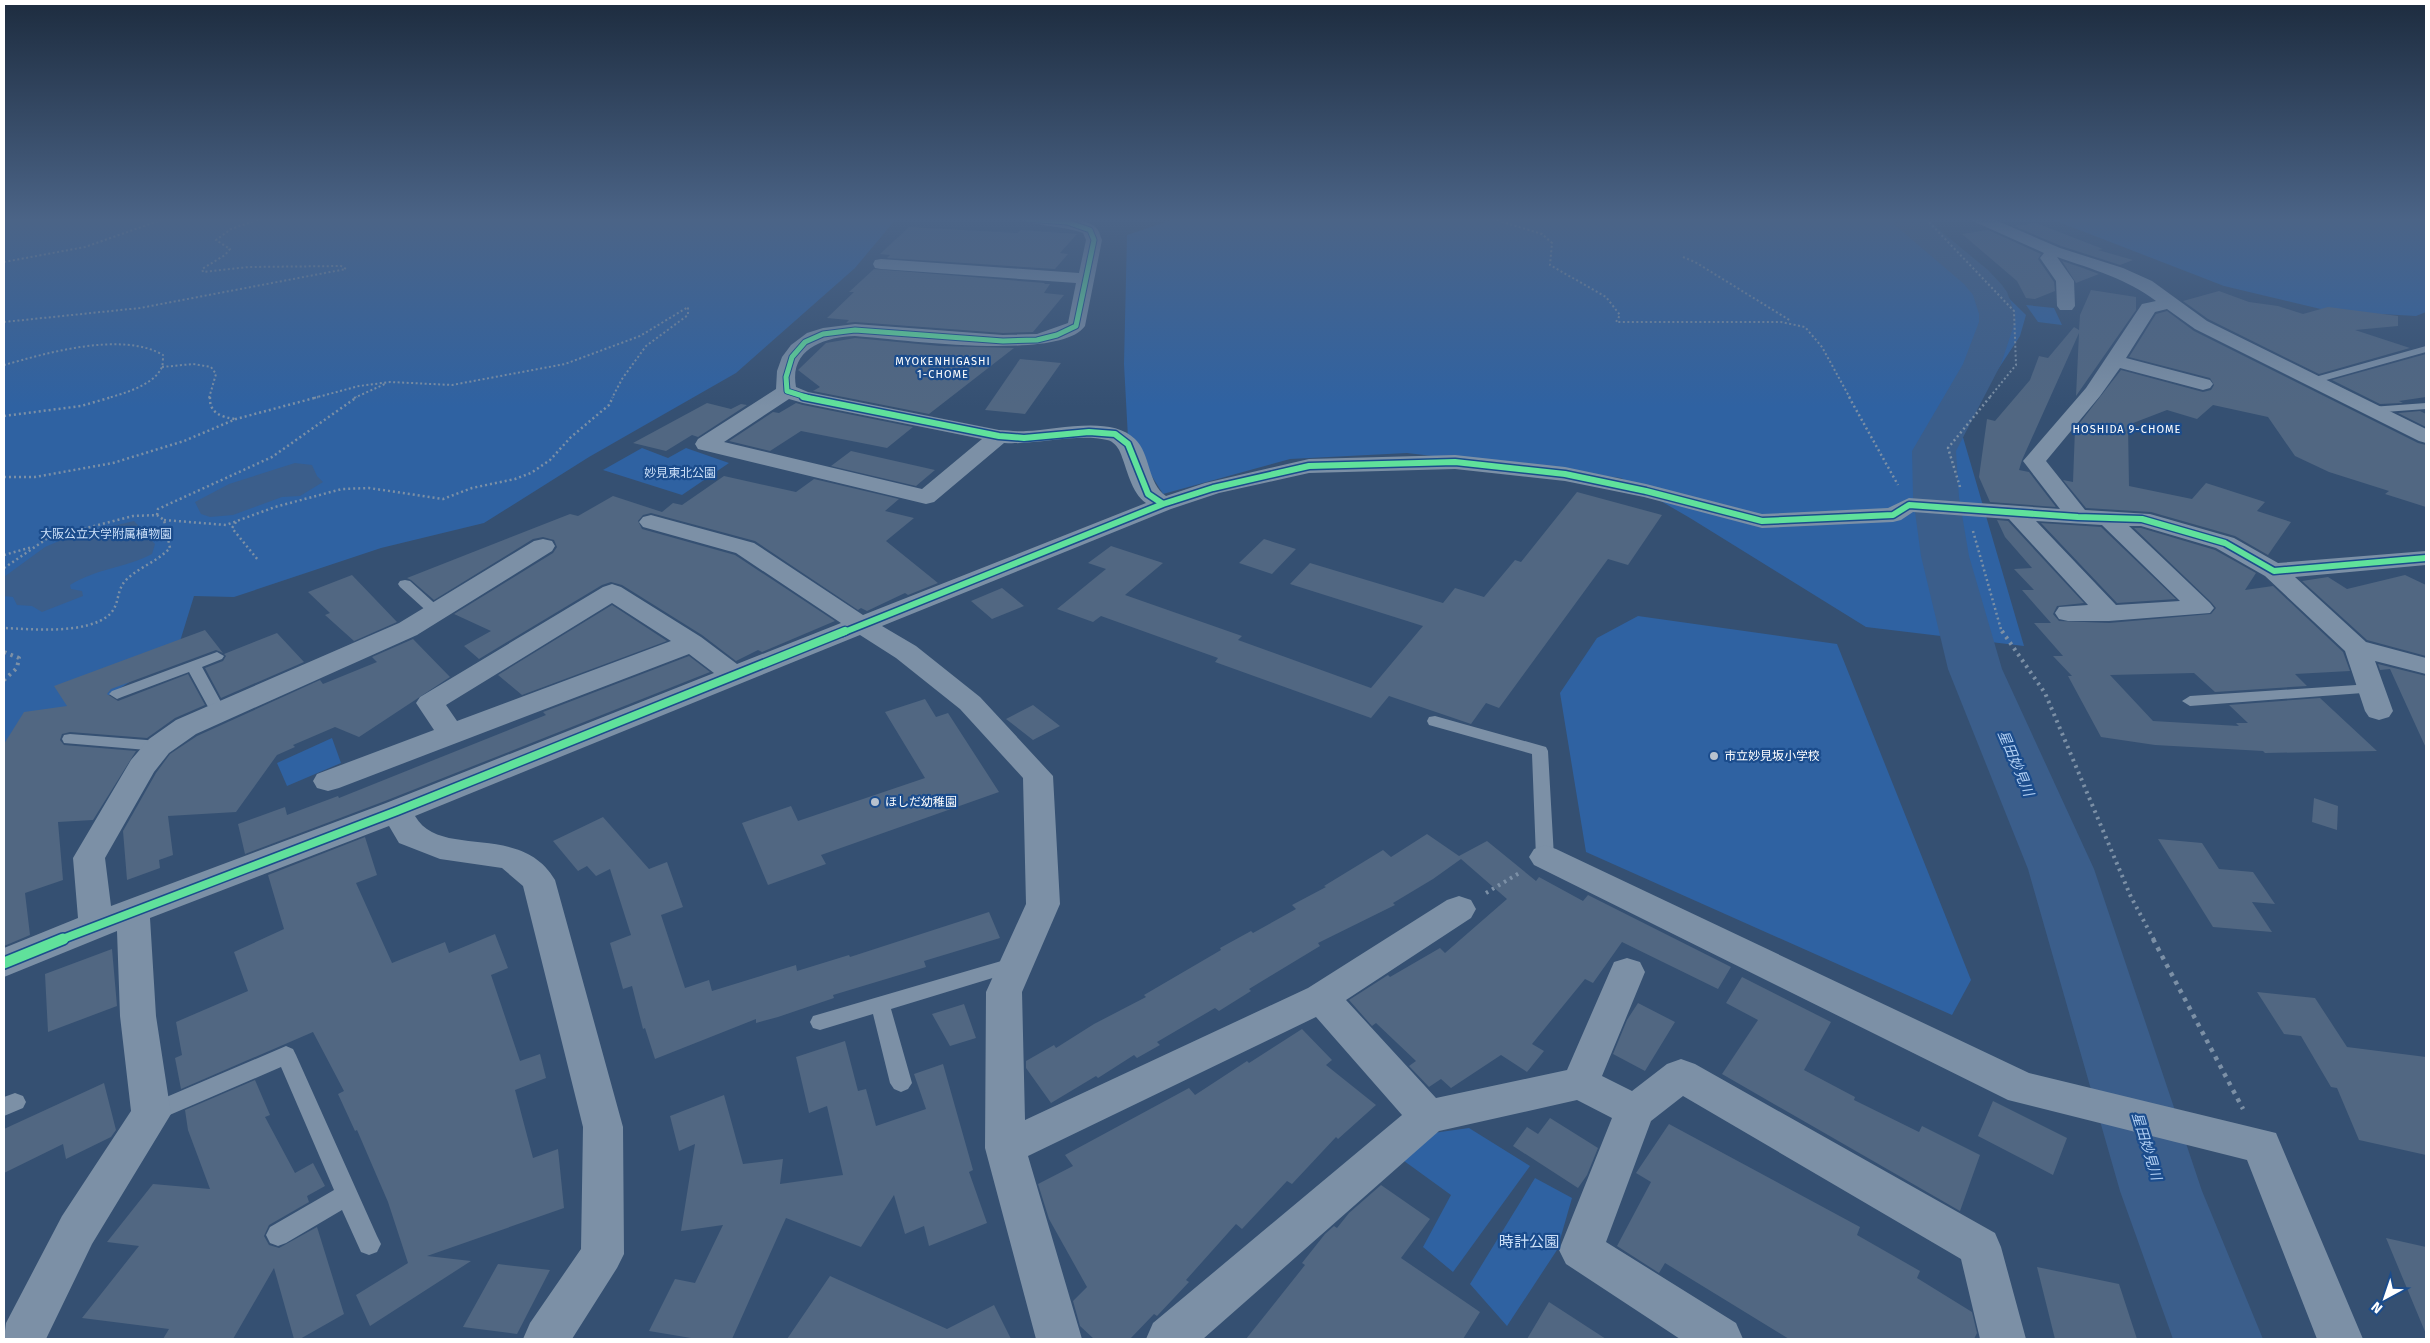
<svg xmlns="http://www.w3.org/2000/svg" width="2430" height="1343" viewBox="0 0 2430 1343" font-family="'Fira Sans','Noto Sans JP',sans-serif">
<rect width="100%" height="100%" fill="#355072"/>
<path fill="#2f62a2" d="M4 219H896L855 268 736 373 589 457 484 523 381 548 234 597 194 596 177 651 30 747 4 829Z
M1175 219H1928L2026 315 2020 336 1960 427 2024 646 1866 627 1690 518 1621 478 1407 453 1290 459 1163 494 1128 438 1124 364 1127 235Z
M2051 219H2426V312L2416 316 2329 311 2224 286Z
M2026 305 2054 308 2062 325 2038 322Z
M642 448 668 458 686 448 729 463 682 495 603 470Z
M1638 616 1837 644 1971 980 1952 1015 1586 852 1560 693 1597 638Z
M332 738 341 763 287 786 277 763Z
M1469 1128 1530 1166 1453 1272 1423 1247 1451 1195 1400 1158 1426 1134Z
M1535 1178 1572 1198 1557 1250 1507 1326 1470 1284Z"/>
<path fill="#3b5e8b" d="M295 463 312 465 317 476 323 482 300 496 282 497 233 515 210 517 201 514 195 502 229 484Z
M134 521 155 544 152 554C125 568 95 569 70 585L71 589 82 591 83 596 42 612 32 606 17 605 13 597 4 596V577L45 547 71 536Z"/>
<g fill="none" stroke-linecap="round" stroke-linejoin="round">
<path fill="#3b5e8b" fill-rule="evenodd" d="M1892 219H1926L1988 270 2002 285 2007 292 2015 314V322L2001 364 1956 451 1959 497 1969 556 2002 669 2094 869 2202 1191 2263 1339H2173L2120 1191 2028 869 1948 669 1921 556 1913 497 1912 451 1963 364 1979 322V314L1973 295 1964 284 1896 226Z"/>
</g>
<path fill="#516782" d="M2036 223 2103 249 2098 250 2133 260 2120 265 2061 246 2014 226Z
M909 227 1017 233 1021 230 1077 234 1060 253 1068 254 1055 269 887 258 890 255 880 254Z
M1988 230 2041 254 2038 259 2054 282 2055 291 2035 299 2026 298 2017 281 1962 234Z
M2062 261 2083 268 2099 274 2076 283Z
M874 269 1045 283 1044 284H1050L1044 293 1064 295 1033 332 1003 333 855 322 846 323 849 320 827 318 854 292H849Z
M2091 290 2136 297V310L2076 396 2079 333 2022 460 2019 470 2029 472 2056 507 1990 502 1979 477 1987 419 1995 421 2030 380 2039 356 2048 358 2074 327 2079 330 2080 315Z
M2219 291 2249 302 2278 306 2303 314 2328 307 2398 316V326L2355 330 2410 348 2319 374 2208 319 2183 301Z
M2167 311 2194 331 2418 443 2426 445V507L2385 494 2389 491 2329 472 2295 456 2268 417 2213 405 2197 419 2167 410 2128 425 2129 486 2192 499 2206 483 2265 502 2257 511 2291 522 2268 555 2235 536 2151 512 2086 508 2063 480 2073 482 2075 429 2121 370 2203 392 2211 390 2214 385 2210 378 2129 357 2156 314Z
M855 338 940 346 1014 348 929 414 813 391 820 387 798 370 826 343Z
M2426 354V397L2399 401 2403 403 2380 404 2332 380Z
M1020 359 1061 363 1025 414 985 410Z
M707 403 731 409 741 404 747 405 698 437 692 435 666 451 633 443Z
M796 403 803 405 913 427 887 448 801 431 770 451 729 441 773 412 779 413Z
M2420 411 2426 414V427L2398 413Z
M851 451 935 470 916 486 831 466Z
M724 476 796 492 814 479 899 499 885 511 914 518 886 541 938 583 908 595 905 593 867 611 861 608 858 610 755 541 651 513 643 515 638 521 642 529 735 555 835 621 762 652 758 650 736 661 702 635 622 585 611 582 602 585 479 659 464 646 491 631 454 614 553 553 557 547 554 540 543 537 533 539 434 600 411 580 407 578 570 514 578 516 613 496 662 512 673 503 682 505Z
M1577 492 1662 515 1628 565 1608 559 1499 708 1486 703 1471 724 1389 696 1371 718 1215 662 1218 658 1101 616 1093 622 1057 609 1106 569 1088 563 1111 546 1163 563 1125 595 1242 636 1238 640 1371 688 1423 626 1290 584 1310 563 1443 603 1455 588 1484 597 1515 560 1521 562Z
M1997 520 2008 521 2084 603 2057 606 2053 614 2059 621 2109 623 2211 614 2216 608 2211 602 2134 528H2141L2215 550 2256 573 2245 590 2273 586 2343 652 2350 671 2295 674 2307 686 2215 692 2194 673 2110 675 2153 721 2239 726 2236 723H2248L2229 705 2320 698 2377 751 2265 753 2263 751 2155 745 2101 737 2068 676H2072L2053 656H2063L2034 623H2051L2022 590H2034L2014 569 2032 568 2005 537Z
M2041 523 2101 527 2176 599 2117 603Z
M1264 539 1296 549 1272 574 1239 563Z
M352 575 397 622 354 641 325 615 330 613 308 592Z
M2405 575 2426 585V656L2367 640 2302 581 2328 577 2347 589Z
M1002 588 1024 606 992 619 971 601Z
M612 605 667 641 522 695 498 675Z
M205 630 223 653 216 650 111 689 107 694 118 701 188 674 205 705 175 718 147 738 70 732 62 734 60 740 64 745 136 751 93 820 58 822 63 880 25 893 30 935 4 946V744L24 712 67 706 54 686Z
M277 633 304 662 221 698 205 668 223 661 226 656 224 654Z
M413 639 450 677 359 737 335 727 293 745 295 747 277 755 236 812 168 816 173 855 159 860 160 868 127 880 123 831 156 773 170 754 197 736 320 680 323 684 377 662 372 657Z
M689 656 710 672 385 801 245 854 238 824 285 807 287 815 338 796 339 798 546 715 543 712Z
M2378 664 2426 676V748L2390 669 2380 670Z
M925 699 936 717 948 713 999 792 821 855 826 864 768 885 742 823 791 806 798 821 925 778 885 712Z
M1033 705 1060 726 1033 740 1006 719Z
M2314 798 2338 806 2337 830 2312 822Z
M603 817 649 869 667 862 683 907 661 915 685 988 709 980 712 991 796 965 797 971 849 955 850 957 989 912 1000 938 924 961 926 967 833 995 834 998 778 1017 756 1023V1019L655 1059 645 1028 643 1029 632 986 623 989 610 943 631 935 610 869 596 876 587 866 578 871 553 841Z
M1427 834 1459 856 1487 841 1536 881 1539 877 1583 901 1588 895 1731 967 1718 989 1622 942 1593 983 1585 979 1532 1044 1544 1051 1527 1072 1501 1055 1451 1088 1441 1079 1429 1087 1409 1066 1416 1061 1376 1023 1372 1026 1349 1000 1388 975 1390 977 1440 948 1445 953 1507 899 1461 859 1433 879 1393 903 1395 905 1318 943 1320 946 1249 989 1251 991 1219 1011 1215 1008 1157 1042 1160 1045 1137 1058 1134 1055 1098 1078 1096 1076 1051 1103 1026 1068V1061L1054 1045 1056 1048 1094 1024 1146 997 1144 995 1221 950 1220 948 1251 931 1253 933 1296 909 1292 905 1326 887 1324 886 1383 850 1391 857Z
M365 837 377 875 356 883 392 963 445 942 449 953 495 934 508 968 491 975 520 1061 540 1054 546 1078 515 1090 533 1158 558 1149 564 1208 427 1256 471 1261 370 1326 356 1295 408 1263 388 1202 357 1130 355 1131 338 1094 344 1091 313 1032 181 1089 175 1058 182 1055 176 1022 248 991 234 952 284 929 268 875Z
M2158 839 2202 843 2219 869 2253 872 2275 904 2252 902 2272 932 2213 927Z
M112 949 117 1006 48 1032 45 974Z
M1742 977 1831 1022 1804 1070 1855 1097 1854 1100 1919 1132 1922 1126 1980 1155 1960 1211 1722 1074 1758 1020 1726 1003Z
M2257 992 2315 998 2347 1047 2426 1057V1155L2359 1140 2337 1088 2331 1087 2301 1036 2284 1034Z
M1638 1003 1675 1022 1645 1071 1613 1054 1627 1020Z
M964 1004 976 1038 950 1046 932 1014Z
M1302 1029 1332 1060 1326 1065 1376 1105 1338 1139 1336 1137 1292 1184 1287 1181 1242 1229 1236 1224 1186 1280 1189 1282 1157 1316 1154 1314 1130 1339H1094L1080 1326 1073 1301 1087 1287 1049 1219 1038 1184 1073 1166 1065 1155 1189 1088 1195 1095 1247 1061 1249 1063Z
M845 1041 858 1091 866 1089 876 1126 926 1109 914 1074 943 1064 973 1170 969 1172 987 1223 929 1246 924 1226 905 1234 894 1195 861 1247 786 1218 732 1339H697L649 1331 675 1279 695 1283 723 1225 681 1231 695 1144 679 1151 670 1116 724 1095 743 1164 783 1159 780 1184 843 1175 827 1106 809 1113 796 1057Z
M255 1080 270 1115 265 1117 295 1173 313 1163 325 1186 307 1196 309 1202 269 1225 264 1236 269 1245 279 1248 317 1227 344 1314 300 1339H294L274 1268 233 1339H163L169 1329 82 1318 139 1246 107 1242 153 1184 210 1189 188 1130 185 1110Z
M104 1083 116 1130 111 1137 66 1159 63 1144 4 1173V1129Z
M1993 1101 2067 1138 2053 1175 1978 1136Z
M1550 1118 1598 1148 1587 1175 1578 1188 1513 1146 1527 1127 1538 1134Z
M1669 1124 1860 1227 1857 1235 1920 1271 1917 1278 1972 1312 1977 1333 1974 1339H1789L1665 1263 1659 1273 1617 1246 1651 1182 1636 1173Z
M1381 1185 1430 1219 1401 1258 1480 1312 1463 1339H1246L1305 1265 1302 1263 1325 1234 1334 1226 1337 1228 1349 1213Z
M2386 1238 2426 1247V1334Z
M498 1264 550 1270 517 1334 463 1327Z
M2037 1267 2119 1284 2137 1339H2055Z
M830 1276 947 1329 994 1305 1011 1339H787Z
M1549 1302 1606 1339H1527Z"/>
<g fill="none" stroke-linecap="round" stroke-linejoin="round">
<path stroke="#7c90a6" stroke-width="2" stroke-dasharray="2 2.5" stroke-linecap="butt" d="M1493 219 1542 234 1552 243 1550 265 1606 297 1620 315 1616 322H1781L1805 327 1822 347 1850 398
M1926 219 2014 311 2016 365 1989 398
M1683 257 1695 262 1791 321
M4 262 85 247 164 219
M4 322 140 308 346 269 341 266 249 267 203 272 202 269 225 255 230 249 216 240 231 229 260 219
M4 365C47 353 122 331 163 355 163 358 163 364 162 367 154 385 125 393 108 398
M162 367 193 364 211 367 216 374 209 398
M314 398 359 386 390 382 452 385 565 364 640 336 688 307V315L646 346 622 379 612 398
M354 398 385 384"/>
<path stroke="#7c90a6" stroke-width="2.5" stroke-dasharray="2 3" stroke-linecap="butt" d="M210 397C209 413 221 417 235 419
M1849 397 1898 485
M4 416 81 406 112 397
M4 477H35L113 463 184 441 236 419 318 397
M1960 487 1948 448 1990 397
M157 515 158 509 272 457 357 397
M164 520 226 525 275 507 342 489 369 488 443 499 472 488 515 479 531 473 550 460 571 437 609 405 613 397
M236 522 232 528 258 560
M1973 531 2002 633
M4 555 32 547
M4 568 48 538 133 516 157 515 164 520 170 548C157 562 139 567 126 580 116 590 120 604 110 614 88 635 32 629 4 628"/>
<path stroke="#7c90a6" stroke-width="4" stroke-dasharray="2.5 4.5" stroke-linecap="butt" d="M2002 631 2045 693 2131 897 2154 940
M4 652 19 658 17 668 4 680
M1486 893 1521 872"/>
<path stroke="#7c90a6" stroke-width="4.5" stroke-dasharray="4 5.5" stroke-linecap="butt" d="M2153 939 2243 1109"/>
<path fill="#7c90a6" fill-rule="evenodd" d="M2426 346V352L2312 384 2307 381 2308 379Z
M2426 403V409L2371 413 2365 410 2371 407Z
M405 580 410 581 442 610 444 613 442 616H432L400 587 398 584 400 581Z
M217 652 224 656 222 659 202 667 227 713 225 716H213L189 672 122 697 117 699 109 694 112 691Z
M2371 684 2376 686 2379 689 2376 692 2190 706 2182 701 2190 696Z
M1435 716 1546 747 1548 751 1554 857 1551 861 1545 863 1539 861 1536 857 1532 754 1429 725 1427 721 1429 717Z
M70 734 159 741 165 742 167 746 165 750 159 751 64 743 62 739 64 735Z
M1015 957 1022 959 1025 964 1022 969 891 1009 912 1083 908 1089 901 1092 894 1089 890 1083 873 1014 820 1030 813 1028 810 1022 813 1016 820 1014Z
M286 1046 293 1049 296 1055 377 1236 381 1244 377 1252 369 1255 361 1252 342 1210 286 1243 278 1246 270 1243 266 1235 270 1227 334 1190 281 1067 151 1123 143 1121 140 1114 143 1107Z
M15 1093 23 1096 26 1102 23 1108 4 1116V1097Z"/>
<path fill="#7c90a6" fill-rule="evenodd" d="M1019 219C1041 218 1075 213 1094 226 1099 229 1100 235 1102 240L1085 326C1060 362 898 339 855 336 824 337 789 349 796 387L808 392 999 430C1008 430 1017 432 1026 431 1057 430 1111 415 1135 439 1151 454 1147 483 1166 496L1205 483 1309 459 1455 455 1565 467 1646 484 1762 514 1888 508 1909 498 2060 509 2023 461 2086 388 2142 304 2156 301C2127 279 2092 269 2057 257L2074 281 2075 306 2072 310H2060L2057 306 2056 281 2040 258 2044 253 1975 222 1972 219H1993L2060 248 2123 268 2152 281 2207 321 2426 429V443L2419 441 2195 329 2167 309 2155 312 2126 358 2210 380 2213 384 2210 388 2203 390 2120 368 2100 396 2046 461 2085 510 2150 514 2234 538 2278 563 2426 551V565L2295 577 2366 642 2426 658V674L2375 661 2393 711 2389 717 2379 720 2369 717 2365 711 2345 651 2265 576 2216 548 2141 526H2129L2210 603 2214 608 2210 613 2109 621H2068L2059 619 2055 613 2059 607 2088 605 2009 519 1913 512 1901 520 1893 522 1762 528 1644 497 1565 481 1455 469 1309 473 1219 493 1171 509 882 626 916 646 980 697 1053 776 1060 904 1022 992 1025 1120 1308 988 1447 900 1459 896 1471 900 1476 909 1471 918 1346 1000 1436 1098 1567 1070 1614 962 1627 958 1640 962 1645 972 1602 1076 1632 1091 1667 1064 1681 1059 1695 1064 1995 1233 2001 1247 2026 1339H1980L1961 1259 1683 1096 1651 1121 1606 1242 1736 1323 1743 1339H1680L1566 1264 1559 1250 1612 1118 1577 1100 1439 1131 1203 1339H1146L1153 1323 1402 1115 1316 1017 1028 1156 1082 1339H1036L985 1148 986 992 1026 904 1023 778 960 709 896 658 860 635 415 816C440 860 521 821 555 880L623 1127 624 1254 617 1268 572 1339H523L530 1323 581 1249 583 1127 523 886 502 868 440 859 399 843 389 826 150 918 156 1016 171 1114 92 1244 46 1339H4L6 1323 62 1216 131 1111 120 1016 117 931 4 977V948L78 918 73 858 131 760 149 739 176 720 399 623 534 541 543 539 552 541 555 546 552 551 417 635 196 734 169 753 154 772 105 858 111 906 386 803 714 673 689 654 339 788 328 791 317 788 313 781 317 774 434 730 416 703 420 697 603 587 612 584 621 587 701 637 737 664 841 623 736 553 643 527 639 522 643 517 651 515 754 543 863 615 1146 503C1131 493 1127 468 1120 452 1118 447 1113 441 1107 440 1077 433 1037 445 1004 443L934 502 926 504 698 449 695 444 698 439 776 389 777 371 782 357 791 345 807 333 823 328 855 324 1003 335 1037 334 1068 323 1076 283 881 269 875 268 873 264 875 260 881 259 1079 273 1086 240 1083 233C1070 227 1023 224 1019 219ZM789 399 803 403 982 439 922 489 724 442ZM2036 521 2102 525 2180 601 2116 605ZM612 603 671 641 457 721 446 705Z
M1545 845 1556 849 2029 1073 2276 1133 2363 1339H2317L2247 1160 2008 1100 1534 865 1529 857 1534 849Z"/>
<defs>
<path id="cycleway-far3" d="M809 398 787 391 786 377 792 357 805 342 823 334 855 330 1003 341 1037 340 1057 335 1076 326 1094 240 1090 230 1067 222 1027 219"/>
<path id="cycleway-far2" d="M803 397 999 436 1024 438 1089 432 1115 434 1128 444 1148 494 1163 504 842 633
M1163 504 1213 488 1309 466 1455 462 1565 474 1646 491 1762 521 1893 515 1909 505 2078 517 2142 519 2225 543 2274 571 2426 558"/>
<path id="cycleway-far1" d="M60 940 397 811 845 631"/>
<path id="cycleway" d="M4 963 63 939"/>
</defs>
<use href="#cycleway-far3" stroke="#1b4c8c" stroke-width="7"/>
<use href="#cycleway-far2" stroke="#1b4c8c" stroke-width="9"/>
<use href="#cycleway-far1" stroke="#1b4c8c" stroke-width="11"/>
<use href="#cycleway" stroke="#1b4c8c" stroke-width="14"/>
<use href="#cycleway-far3" stroke="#60e19b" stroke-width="5"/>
<use href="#cycleway-far2" stroke="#60e19b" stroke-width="6"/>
<use href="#cycleway-far1" stroke="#60e19b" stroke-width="8"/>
<use href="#cycleway" stroke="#60e19b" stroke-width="11"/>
</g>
<linearGradient id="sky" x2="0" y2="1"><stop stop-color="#1d2c3f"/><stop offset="0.54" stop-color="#4b6487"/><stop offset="1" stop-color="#4b6487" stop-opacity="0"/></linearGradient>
<rect width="2430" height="407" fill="url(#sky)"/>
<g fill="#b8c2ce" stroke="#1b4c8c" stroke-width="2">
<circle cx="1714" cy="756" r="5"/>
<circle cx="875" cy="802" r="5"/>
</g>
<g text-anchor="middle" stroke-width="4.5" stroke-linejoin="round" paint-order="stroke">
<g font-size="11" letter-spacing="1" fill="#fff" stroke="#1b4c8c">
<text x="943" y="365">MYOKENHIGASHI<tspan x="943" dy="13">1-CHOME</tspan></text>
<text x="2127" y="433">HOSHIDA 9-CHOME</text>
</g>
<g font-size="12" fill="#cce0f9" stroke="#1b4c8c">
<text x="680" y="477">妙見東北公園</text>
<text x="106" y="538">大阪公立大学附属植物園</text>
</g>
<g font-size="12" fill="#fff" stroke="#1b4c8c" text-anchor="start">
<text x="1724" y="760">市立妙見坂小学校</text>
<text x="885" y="806">ほしだ幼稚園</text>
</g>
<g font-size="14" font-style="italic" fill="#b2d0f4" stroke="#1b4c8c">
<text transform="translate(2016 763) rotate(67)" y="5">星田妙見川</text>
<text transform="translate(2147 1146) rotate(73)" y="5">星田妙見川</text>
</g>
<g font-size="15" fill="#cce0f9" stroke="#1b4c8c">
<text x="1529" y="1247">時計公園</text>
</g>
</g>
<rect width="2430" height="1343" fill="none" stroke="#ffffff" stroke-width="10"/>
<g transform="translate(2385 1298) rotate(220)" stroke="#1b4c8c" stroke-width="4" paint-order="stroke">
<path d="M0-4L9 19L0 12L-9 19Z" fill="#ffffff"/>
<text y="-8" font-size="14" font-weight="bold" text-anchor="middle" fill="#ffffff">N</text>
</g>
</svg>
